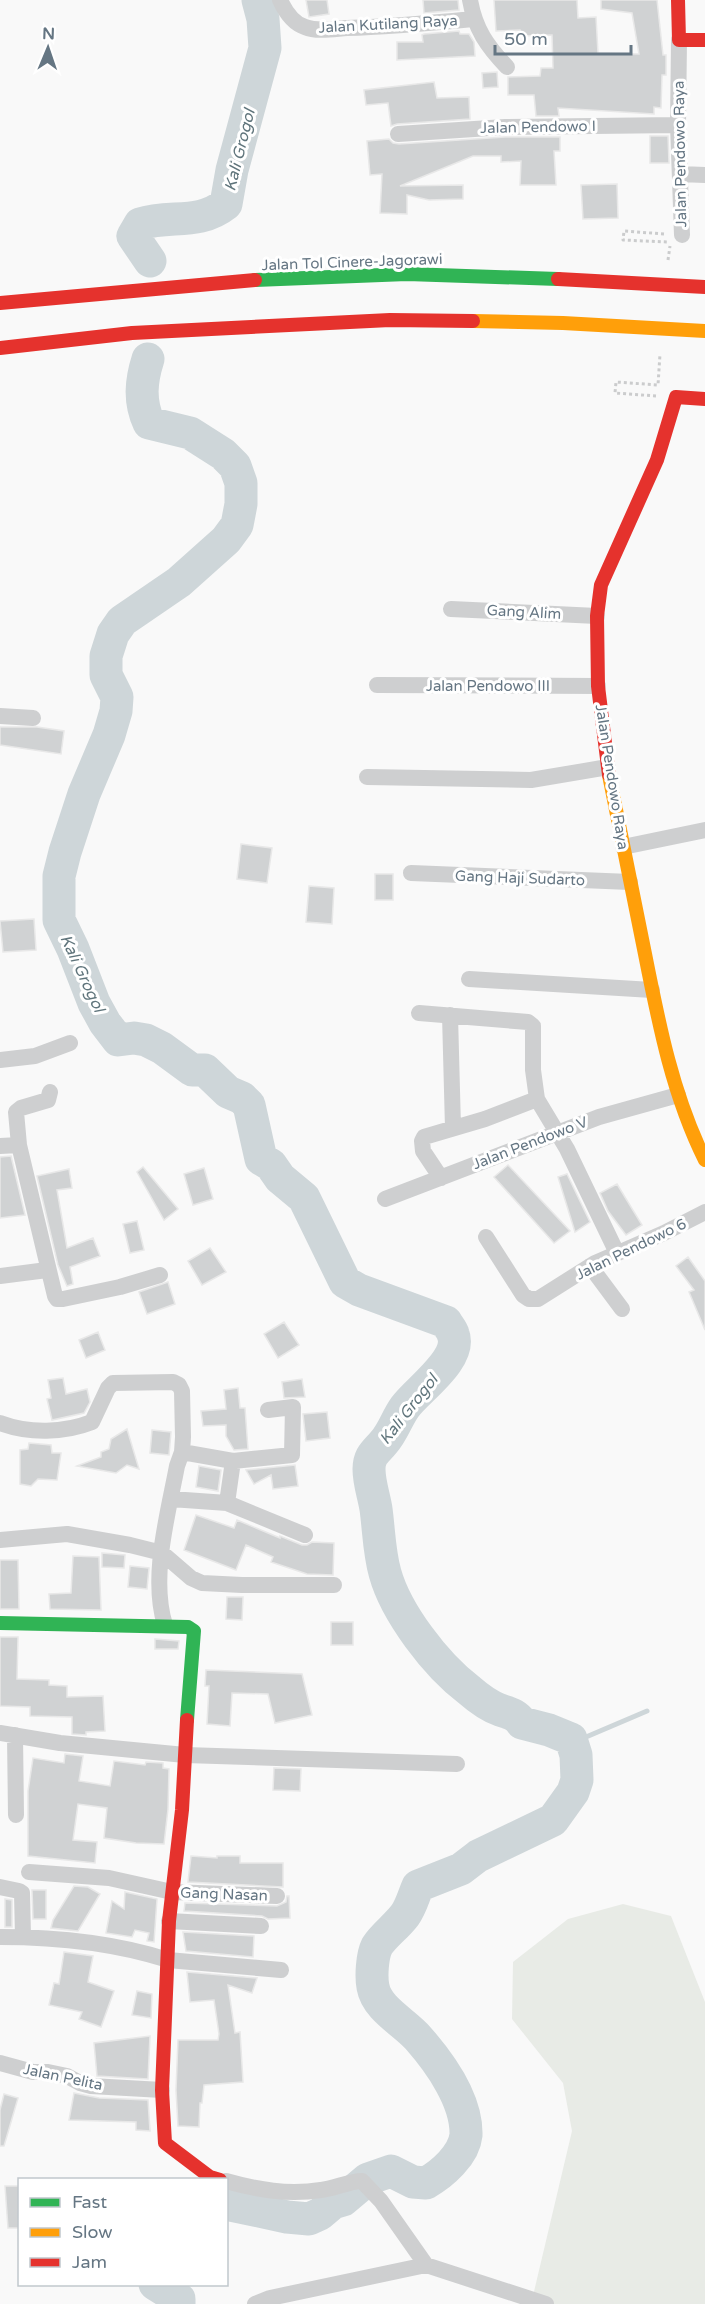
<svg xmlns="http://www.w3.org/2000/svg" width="705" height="2304" viewBox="0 0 705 2304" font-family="'Varela Round',sans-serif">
<rect width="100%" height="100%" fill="#f9f9f9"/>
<path fill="#e8ebe6" d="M623 1904 671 1916 705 2002V2304H542L532 2300 572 2131 563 2083 512 2019 513 1962 568 1919Z"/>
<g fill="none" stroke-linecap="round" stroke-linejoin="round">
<path stroke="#ced6d9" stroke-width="5" d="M573 1745 586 1737 647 1711"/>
<path stroke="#ced6d9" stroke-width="33" d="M150 261 133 236 140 224C171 214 198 226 226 204L232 170 265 48 263 19 258 0
M148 359C141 381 139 401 149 423L190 433 223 454 235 466 241 483V504L237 525 226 540 179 582 122 621 113 634 106 656V675L117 697 116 711 109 735 84 794 65 852 59 876V920L73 949 94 1003 105 1023 118 1040 134 1038 146 1040 162 1048 192 1070H205L228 1092 242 1098 249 1105 261 1159 271 1165 280 1178 304 1198 345 1282 359 1290 446 1322C448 1326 452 1330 453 1334 463 1359 417 1390 405 1407 397 1418 393 1432 384 1442 376 1452 369 1455 369 1469 369 1483 374 1496 376 1509 379 1531 379 1552 385 1573 396 1613 436 1665 469 1690 477 1697 489 1706 500 1710 509 1713 516 1714 522 1723L549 1730 571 1739 576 1755 577 1780 573 1792 553 1820 478 1856 461 1869 418 1886C414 1895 411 1907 405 1915 397 1926 384 1935 377 1946 372 1956 371 1977 373 1987 377 2009 404 2022 418 2038 440 2063 467 2101 466 2135 464 2155 442 2174 426 2183L413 2182 391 2171 368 2179 343 2200 333 2203 320 2214 309 2219 287 2217 226 2204
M155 2284 179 2299V2304"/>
</g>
<path fill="#d0d2d3" stroke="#e8e8e8" stroke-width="1.5" d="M306 0H327L329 14 309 17Z
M423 0H458L459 10 424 13Z
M494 0H577L578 18 596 17 598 53 639 54 632 13 601 9V0H657L663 55H666V75H662L661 108 654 107V114L558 108 559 116H536L534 95H508V77L540 76 541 68H553L552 35 520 36V30L496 31Z
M459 31 460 34H469L474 42 475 56 397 60V42H423L422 35 424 34Z
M497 72 498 87 483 88 482 73Z
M434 82 437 98 469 97 470 119 397 124 391 126 388 103 366 105 364 90Z
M650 136H668L669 163H650Z
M505 137H560V151H554L556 185H520L521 161 501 162V156H473L400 186 463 185V199L429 200 407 195V214L380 213 382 174 370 175 367 141 389 139 393 143 399 144Z
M617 184 618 218 583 219 581 185Z
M0 727H37L64 731 61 754 0 745Z
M241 844 272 848 267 883 237 879Z
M375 874H393V900H375Z
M309 886 334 888 332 924 306 922Z
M34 919 36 950 3 952 0 921Z
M11 1156 25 1215 0 1218V1157Z
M508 1165 570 1231 554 1243 494 1177Z
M143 1167 178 1209 164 1220 137 1172Z
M204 1168 213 1199 193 1205 184 1174Z
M69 1169 72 1188 57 1190 67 1248 93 1238 100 1256 70 1267 73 1284 67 1286 58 1265 37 1176Z
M567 1174 590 1222 575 1232 558 1177Z
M617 1184 642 1225 626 1235 608 1211 600 1193Z
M137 1221 144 1250 130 1253 123 1224Z
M210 1248 226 1272 202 1285 188 1261Z
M688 1257 705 1281V1330L689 1292 694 1290 676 1266Z
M168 1282 175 1304 147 1314 139 1292Z
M284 1322 299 1345 278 1358 264 1334Z
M98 1332 105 1350 86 1358 79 1340Z
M63 1378 66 1394 87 1389 90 1402 84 1413 52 1420 47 1399 51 1398 48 1380Z
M302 1379 305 1397 284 1398 282 1382Z
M238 1388 240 1408H245L248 1449 234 1450 226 1436V1425L203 1426 201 1411 226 1409 224 1390Z
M327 1412 330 1438 306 1441 303 1414Z
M127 1429 139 1469 127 1465 116 1473 77 1466 101 1457V1452L109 1449 111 1439Z
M152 1430 171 1432 169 1455 150 1453Z
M29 1443 51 1445 52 1453H61L57 1480 38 1479 31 1486 20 1484V1450L28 1449Z
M295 1465 298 1486 273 1489 271 1475 254 1484 246 1470Z
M199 1466 221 1470 218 1491 196 1487Z
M196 1515 234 1528 237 1520 280 1538V1536L302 1545H307L312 1542 334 1543 333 1575 307 1574 271 1562 273 1557 246 1545 236 1570 184 1550Z
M102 1553 125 1555 124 1568 102 1567Z
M73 1556 99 1557 101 1610 50 1609 49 1594 71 1593Z
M0 1560H18L19 1609H0Z
M130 1566 149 1568 147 1589 128 1587Z
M227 1597H243L242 1620 226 1619Z
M331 1622H353V1645H331Z
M0 1637H18L17 1679 49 1680V1685L67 1686V1697L103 1696 105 1731 86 1732V1735L72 1734V1717L30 1716V1707L0 1706Z
M155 1639 179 1641 178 1649H155Z
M206 1670 302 1674 312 1715 275 1723 268 1694 232 1693 230 1726 207 1724 209 1686H205Z
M65 1754 83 1756 79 1781 110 1786 114 1761 145 1765 146 1762 163 1763V1768L169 1769 168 1809 164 1844 136 1843 104 1838 107 1808 78 1804 73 1840 97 1842 95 1863 28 1856V1791L33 1758 64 1763Z
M274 1768 301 1769 300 1791 273 1790Z
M191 1856 217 1858V1856H240V1863H283V1887L188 1882Z
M74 1886 88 1887 100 1894 78 1931 51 1928 53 1920Z
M32 1890H46V1919H33Z
M125 1892 157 1899 154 1942 147 1941 149 1933 135 1930 132 1937 106 1933 112 1901 124 1909Z
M287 1896H289L290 1918 268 1919 262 1916 184 1911 185 1903 277 1906 286 1902Z
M5 1899 12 1900V1927H5Z
M183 1932 254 1936 253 1957 186 1951Z
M64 1952 93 1956 88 1982 114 1991 101 2027 79 2019 82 2012 49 2005 54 1983 59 1984Z
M187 1972 257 1978 252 1993 228 1985 235 2033 240 2032 243 2082 204 2085 202 2103H200L199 2127 178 2126 176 2090 178 2040H218L219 2034 214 2000 190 2002Z
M137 1991 152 1994 151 2018 132 2015Z
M150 2036 148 2079 97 2076 94 2043Z
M74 2093 99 2098 148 2100 150 2131 136 2130V2122L69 2120Z
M4 2094 18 2098 4 2146H0V2110Z
M5 2186H20V2228H8Z"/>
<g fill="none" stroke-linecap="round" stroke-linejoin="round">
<path stroke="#cbcccd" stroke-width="3" stroke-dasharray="3 3" stroke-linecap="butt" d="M664 234 624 231 623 240 667 242
M668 260 670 246
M656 396 615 393 616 382 658 385 660 354"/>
<path stroke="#cecfd0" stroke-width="16" d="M280 0C285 11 292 23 305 27 317 32 333 29 347 28 389 27 431 23 473 19
M470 0C475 29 487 46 507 67
M679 40 678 125 682 235
M398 134 505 127 678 125
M680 174 705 175
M451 609 597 616
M377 685 598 686
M0 716 33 718
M367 777 531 780 608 767
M623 847 705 830
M411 873 630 882
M469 979 652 990
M419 1013 528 1022 533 1026V1070L537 1099 567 1149 617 1253
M450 1015 453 1128
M0 1060 35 1056 70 1043
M50 1092 48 1100 21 1108 16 1112 19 1145 55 1296 57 1299H63L120 1287 160 1275
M0 1146 19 1145
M441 1178 423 1151 422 1141 424 1137 485 1119 537 1099
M385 1199 599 1117 678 1095
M486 1237 523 1295 529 1299H538L595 1263 664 1233 705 1212
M590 1266 622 1309
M0 1276 47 1270
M0 1423C29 1434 64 1433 92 1422L108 1388 113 1383 173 1382 179 1385 182 1391 183 1437 182 1452 177 1466C168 1514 150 1577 165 1625
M182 1452 233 1461 292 1455 293 1407 268 1410
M233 1461 227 1503 305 1535
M171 1499 227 1503
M0 1540 67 1534 130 1545 162 1553 191 1578 202 1583 242 1585H334
M0 1733 60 1743 185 1755 457 1764
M15 1735 16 1815
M29 1872 109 1878 172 1892 277 1896
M0 1887 19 1891 22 1893 23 1937
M169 1921 261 1926
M0 1937C56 1937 115 1943 168 1960L281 1970
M0 2063 33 2072H48L67 2076 80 2083 91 2086 162 2090
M226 2181C258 2190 288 2195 321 2190 332 2189 354 2180 362 2181L381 2201 426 2265
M255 2304 270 2298 426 2265 546 2304"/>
<path stroke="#30b455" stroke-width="14" d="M255 280 407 274 558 279
M0 1623 188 1627 194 1631 187 1720"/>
<path stroke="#ff9f0a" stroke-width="14" d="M473 321 563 323 705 331
M609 775C621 835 633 895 645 954 659 1025 673 1096 705 1160"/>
<path stroke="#e5322d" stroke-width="14" d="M678 0 679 40H705
M558 279 705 287
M0 303 255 280
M0 348 132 333 390 320 473 321
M609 775 598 686 597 616 601 585 657 460 676 397 705 399
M187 1720 182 1810 169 1921 162 2090 165 2143 210 2177 220 2180"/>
</g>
<g text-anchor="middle" stroke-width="6" stroke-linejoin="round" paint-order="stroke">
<g font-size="15" fill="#657683" stroke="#fff">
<text transform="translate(388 24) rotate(-3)" y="5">Jalan Kutilang Raya</text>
<text transform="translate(538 127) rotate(-1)" y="5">Jalan Pendowo I</text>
<text transform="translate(680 154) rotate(-91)" y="5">Jalan Pendowo Raya</text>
<text transform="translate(352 262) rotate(-2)" y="5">Jalan Tol Cinere-Jagorawi</text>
<text transform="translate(524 612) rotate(3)" y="5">Gang Alim</text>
<text x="488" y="691">Jalan Pendowo III</text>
<text transform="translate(612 777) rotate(81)" y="5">Jalan Pendowo Raya</text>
<text transform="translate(520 878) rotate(2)" y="5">Gang Haji Sudarto</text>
<text transform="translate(530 1143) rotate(-21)" y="5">Jalan Pendowo V</text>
<text transform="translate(631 1249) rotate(-26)" y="5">Jalan Pendowo 6</text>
<text transform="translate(224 1894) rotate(2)" y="5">Gang Nasan</text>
<text transform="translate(63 2077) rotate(12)" y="5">Jalan Pelita</text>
</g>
<g font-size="16" font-style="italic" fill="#60757c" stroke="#fff">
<text transform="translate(239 150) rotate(-76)" y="6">Kali Grogol</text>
<text transform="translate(83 973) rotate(65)" y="6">Kali Grogol</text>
<text transform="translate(408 1409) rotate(-52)" y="6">Kali Grogol</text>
</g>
</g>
<rect x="18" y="2178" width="210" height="108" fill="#ffffff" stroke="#c1c8cd" stroke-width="1.5"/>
<rect x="30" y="2198" width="30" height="9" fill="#30b455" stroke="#c1c8cd" stroke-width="1.5"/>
<text x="72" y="2208" font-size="18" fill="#657683">Fast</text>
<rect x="30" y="2228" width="30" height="9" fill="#ff9f0a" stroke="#c1c8cd" stroke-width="1.5"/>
<text x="72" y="2238" font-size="18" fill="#657683">Slow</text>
<rect x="30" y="2258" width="30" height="9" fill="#e5322d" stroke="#c1c8cd" stroke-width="1.5"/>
<text x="72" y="2268" font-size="18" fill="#657683">Jam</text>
<g transform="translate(48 48) rotate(2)" stroke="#ffffff" stroke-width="4.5" paint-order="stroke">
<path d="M0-4.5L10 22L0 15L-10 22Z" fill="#657683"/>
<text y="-9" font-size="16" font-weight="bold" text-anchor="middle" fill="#657683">N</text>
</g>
<path d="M495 45v9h136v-9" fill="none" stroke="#657683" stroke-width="3"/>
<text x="504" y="45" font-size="18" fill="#657683" stroke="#ffffff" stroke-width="4.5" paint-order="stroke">50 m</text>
</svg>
